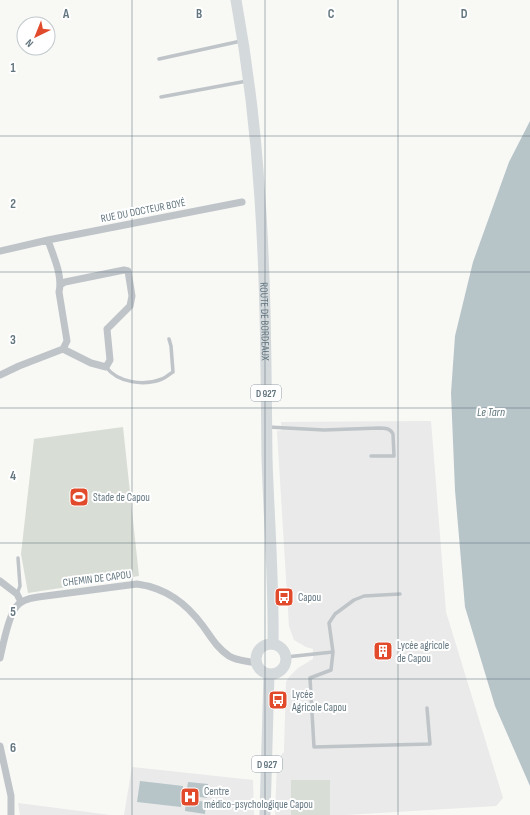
<svg xmlns="http://www.w3.org/2000/svg" width="530" height="815" viewBox="0 0 530 815" font-family="'Sofia Sans Condensed',sans-serif">
<rect width="100%" height="100%" fill="#f8f8f5"/>
<path fill="#e9eae9" d="M431 421 446 612 503 798 496 806 345 815H275L277 765 280 756 284 752 286 682 289 677 298 668 313 659V649L306 647 294 640 289 626 277 431 282 430 281 422Z
M132 767 253 780 254 815H124Z
M18 803 110 815H20Z"/>
<path fill="#d8ddd5" d="M123 427 139 576 28 593 21 554 34 439Z
M291 780H330V815H291Z"/>
<path fill="#b7c4c8" d="M530 121V786L495 706 465 607 455 490 451 393 455 336 473 262 509 162Z
M140 781 183 786 181 807 137 802Z
M188 782 208 784 207 798 186 795Z
M186 799 206 802 205 814 185 811Z"/>
<g fill="none" stroke-linecap="round" stroke-linejoin="round">
<path stroke="#bfc4c8" stroke-width="3.5" d="M159 59 241 41
M161 97 247 81
M106 367C118 383 144 386 162 379 166 378 169 374 173 372L171 346 169 339
M268 427 324 430 379 428C385 428 390 428 393 434L394 456H371
M17 594 20 586 18 558
M400 594 364 596 354 600 335 614 329 623 333 652 331 670 310 678 314 747 430 744 427 708
M286 657 333 652"/>
<path stroke="#bfc4c8" stroke-width="7" d="M0 251 48 240 242 202
M60 285 65 282 124 270 128 271 132 296 130 306 107 329 110 360 106 367 91 363 63 349
M0 375 19 366 63 349 67 341 59 292C63 275 53 256 48 240
M0 581 17 594 21 602
M0 658C3 645 8 617 16 607 21 600 30 598 38 597L137 584C166 588 186 603 203 626 211 637 217 648 229 656 237 661 248 661 256 663
M0 746 11 796V815"/>
<g stroke="#d4d9dc" stroke-width="11">
<path id="s1" d="M236 0C248 66 256 133 260 199 266 286 266 372 267 459 269 520 274 582 273 644"/>
<circle cx="271" cy="659" r="15"/>
<path d="M265 815 269 674"/>
</g>
</g>
<path fill="none" stroke="#637680" stroke-width="1" stroke-opacity="0.55" d="M132 0V815M265 0V815M398 0V815M0 136H530M0 272H530M0 408H530M0 543H530M0 679H530"/>
<defs>
<symbol id="stadium-square" viewBox="-11 -11 22 22"><rect x="-9" y="-9" width="18" height="18" rx="4" fill="#e24a2c" stroke="#fff"/><path d="M0-5a6.5 5 0 1 0 0 10a6.5 5 0 1 0 0-10ZM-3.5-1.8h7v3.6h-7Z" fill="#fff"/></symbol>
<symbol id="bus-square" viewBox="-11 -11 22 22"><rect x="-9" y="-9" width="18" height="18" rx="4" fill="#e24a2c" stroke="#fff"/><path d="M-5-6H5V4H4V6H2V4H-2V6H-4V4H-5ZM-3.5-4V0h7V-4ZM-3.5 1.2v1.5H-2V1.2ZM2 1.2v1.5H3.5V1.2Z" fill="#fff"/></symbol>
<symbol id="building-square" viewBox="-11 -11 22 22"><rect x="-9" y="-9" width="18" height="18" rx="4" fill="#e24a2c" stroke="#fff"/><path d="M-4-6H4V6H1V3H-1V6H-4ZM-2.5-4.3h1.7v1.8h-1.7ZM.8-4.3h1.7v1.8H.8ZM-2.5-1h1.7V.8h-1.7ZM.8-1h1.7V.8H.8Z" fill="#fff"/></symbol>
<symbol id="hospital-square" viewBox="-11 -11 22 22"><rect x="-9" y="-9" width="18" height="18" rx="4" fill="#e24a2c" stroke="#fff"/><path d="M-5-5h3v3.5h4V-5h3V5h-3V1.5h-4V5h-3Z" fill="#fff"/></symbol>
</defs>
<g fill-rule="evenodd">
<use href="#stadium-square" x="68" y="486" width="22" height="22"/>
<use href="#bus-square" x="273" y="586" width="22" height="22"/>
<use href="#building-square" x="372" y="640" width="22" height="22"/>
<use href="#bus-square" x="267" y="689" width="22" height="22"/>
<use href="#hospital-square" x="179" y="786" width="22" height="22"/>
</g>
<g text-anchor="middle" stroke-width="4" stroke-linejoin="round" paint-order="stroke">
<g fill="#fff" stroke="#929fa6" stroke-width="1">
<rect x="251" y="385" width="30" height="16" rx="3"/>
<rect x="252" y="756" width="30" height="16" rx="3"/>
</g>
<g font-size="10" font-weight="bold" fill="#637680">
<text x="266" y="397">D 927</text>
<text x="267" y="768">D 927</text>
</g>
<g font-size="11" fill="#637680" stroke="#fff">
<text transform="translate(143 210) rotate(-11)" y="4">RUE DU DOCTEUR BOYÉ</text>
<text dy="4" stroke="none"><textPath href="#s1" startOffset="323">ROUTE DE BORDEAUX</textPath></text>
<text transform="translate(97 578) rotate(-7)" y="4">CHEMIN DE CAPOU</text>
</g>
<g font-size="11" fill="#637680" stroke="#fff" text-anchor="start">
<text x="93" y="501">Stade de Capou</text>
<text x="298" y="601">Capou</text>
<text x="397" y="649">Lycée agricole<tspan x="397" dy="13">de Capou</tspan></text>
<text x="292" y="698">Lycée<tspan x="292" dy="13">Agricole Capou</tspan></text>
<text x="204" y="795">Centre<tspan x="204" dy="13">médico-psychologique Capou</tspan></text>
</g>
<g font-size="12" font-style="italic" fill="#5e757b" stroke="#fff">
<text x="491" y="416">Le Tarn</text>
</g>
</g>
<g font-size="13" text-anchor="middle" font-weight="bold" fill="#637680" stroke="#fff" stroke-width="4" stroke-linejoin="round" paint-order="stroke">
<text x="66" y="18">A</text>
<text x="199" y="18">B</text>
<text x="331" y="18">C</text>
<text x="464" y="18">D</text>
<text x="13" y="72">1</text>
<text x="13" y="208">2</text>
<text x="13" y="344">3</text>
<text x="13" y="480">4</text>
<text x="13" y="616">5</text>
<text x="13" y="752">6</text>
</g>
<g transform="translate(36 36) rotate(223)"><circle r="19" fill="#ffffff" stroke="#c1c8cc"/>
<path d="M0-3L7 15L0 10L-7 15Z" fill="#e24a2c"/>
<text y="-6" font-size="11" font-weight="bold" text-anchor="middle" fill="#637680">N</text>
</g>
</svg>
